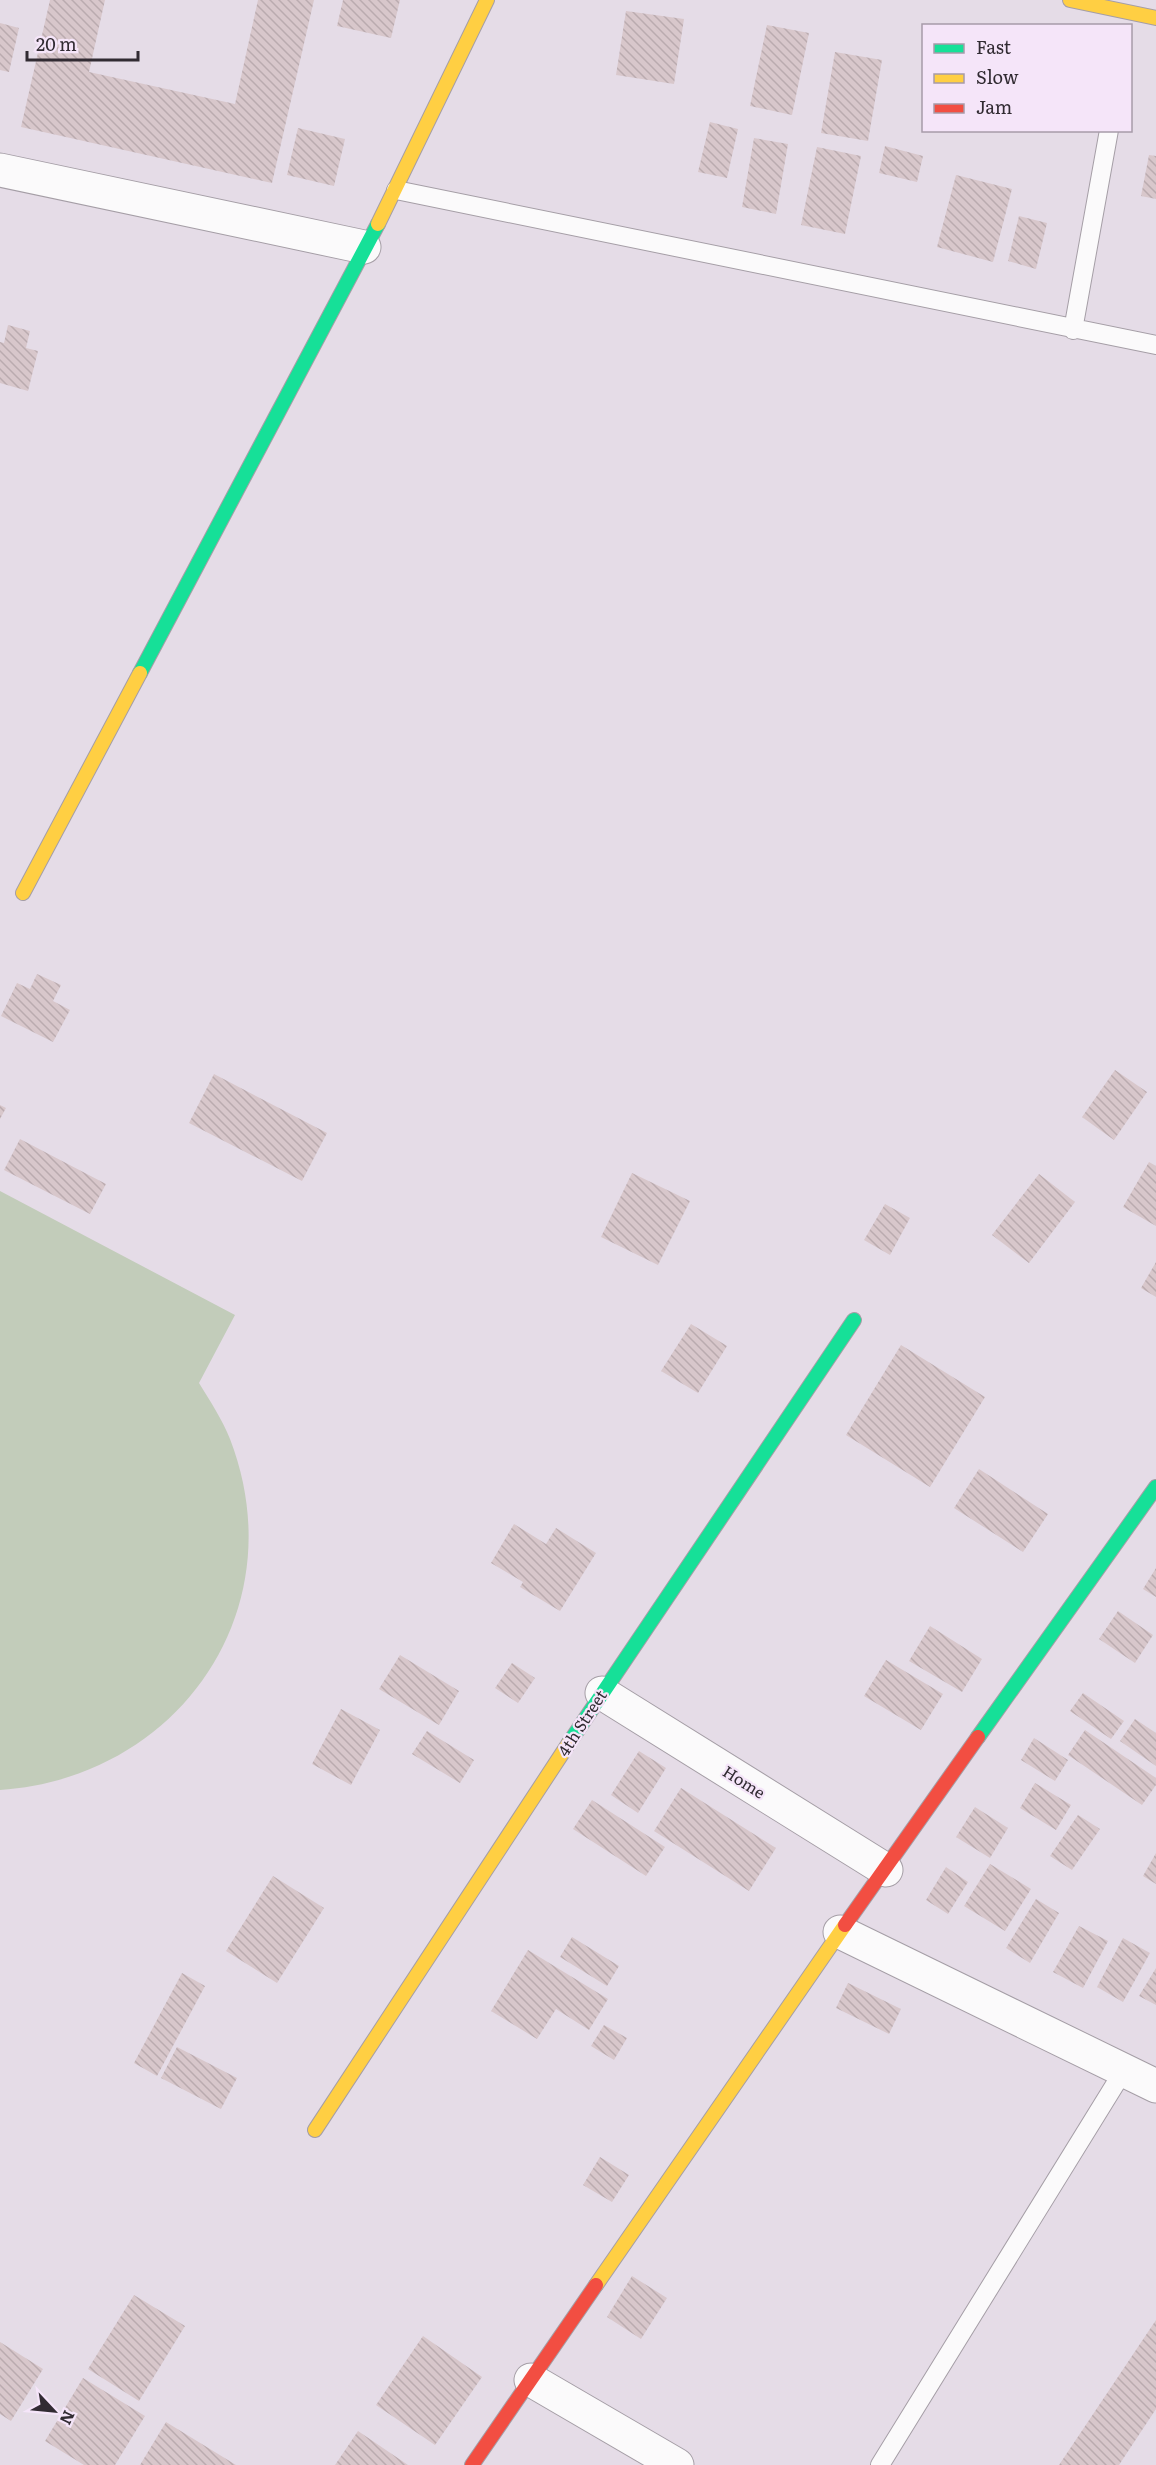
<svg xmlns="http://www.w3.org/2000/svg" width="1156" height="2465" viewBox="0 0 1156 2465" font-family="Literata,serif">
<defs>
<pattern id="building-back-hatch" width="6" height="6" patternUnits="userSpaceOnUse" patternTransform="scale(1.5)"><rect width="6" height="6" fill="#d8c7cb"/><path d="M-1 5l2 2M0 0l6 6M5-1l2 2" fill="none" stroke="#baabaf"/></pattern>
</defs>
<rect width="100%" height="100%" fill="#e5dce7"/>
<path fill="#c2ccba" d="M0 1191 235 1315 199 1383C210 1401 222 1419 230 1439 296 1610 179 1778 0 1790Z"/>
<path fill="url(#building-back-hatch)" d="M50 0H105L89 72 235 104 258 0H314L272 183 21 127Z
M343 0H400L391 38 337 26Z
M626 11 684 19 674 84 616 75Z
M0 23 19 28 9 72 0 70Z
M767 25 809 33 792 115 750 106Z
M835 52 882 60 868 141 821 133Z
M710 122 738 129 727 178 698 172Z
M298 128 345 139 334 186 287 175Z
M754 138 788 144 776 214 742 207Z
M885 146 923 156 917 182 879 173Z
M817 147 861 156 845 234 801 225Z
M1149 155 1156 156V199L1141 196Z
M956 175 1012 189 993 262 937 247Z
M1019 216 1047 223 1036 269 1008 261Z
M8 325 30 331 26 348 38 351 28 391 0 383V342L4 343Z
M37 974 61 985 53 1001 70 1010 53 1042 1 1016 17 983 30 989Z
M1115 1070 1147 1092 1114 1140 1082 1117Z
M214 1074 327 1133 302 1181 189 1123Z
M0 1105 6 1108 0 1119Z
M20 1139 106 1184 90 1214 4 1170Z
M1149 1162 1156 1166V1226L1123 1207Z
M632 1173 690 1201 658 1265 601 1237Z
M1039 1174 1075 1202 1029 1263 992 1235Z
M885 1204 910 1218 890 1255 864 1240Z
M1156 1262V1297L1141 1288Z
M691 1324 727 1346 698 1393 661 1371Z
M901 1345 985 1397 930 1487 846 1435Z
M979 1469 1048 1514 1023 1552 954 1508Z
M514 1524 546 1544 556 1528 596 1553 560 1611 520 1587 523 1582 491 1563Z
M1156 1568V1597L1143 1589Z
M1118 1611 1153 1635 1135 1663 1099 1639Z
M930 1626 982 1659 962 1692 909 1661Z
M400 1655 459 1691 439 1725 379 1689Z
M886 1660 943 1694 921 1730 864 1696Z
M512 1663 535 1678 518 1703 495 1688Z
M1083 1693 1124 1721 1111 1739 1070 1711Z
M341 1709 380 1730 351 1785 312 1764Z
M1135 1719 1156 1733V1766L1120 1741Z
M1085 1730 1156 1778V1785L1142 1805 1068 1755Z
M427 1731 474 1760 460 1783 412 1754Z
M1034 1738 1068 1760 1055 1781 1021 1760Z
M639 1751 666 1768 638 1813 611 1795Z
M1035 1783 1071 1805 1056 1830 1020 1808Z
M681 1788 776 1848 749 1891 654 1831Z
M592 1800 665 1847 646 1876 573 1829Z
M975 1807 1008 1828 990 1858 956 1837Z
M1078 1815 1100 1829 1072 1870 1050 1856Z
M1156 1853V1884L1143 1876Z
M990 1864 1031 1889 1005 1931 964 1906Z
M946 1867 968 1882 948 1914 926 1900Z
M273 1876 324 1908 277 1983 226 1951Z
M1036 1899 1059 1913 1030 1963 1006 1948Z
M1079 1926 1108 1941 1083 1988 1053 1972Z
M572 1937 619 1966 607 1986 560 1957Z
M1123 1938 1150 1953 1123 2002 1097 1987Z
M528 1950 608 1999 589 2030 556 2009 537 2039 491 2011Z
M1156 1968V2005L1139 1996Z
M182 1973 205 1986 157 2076 134 2063Z
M848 1983 901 2009 889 2034 836 2008Z
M604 2025 627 2038 614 2060 591 2046Z
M177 2047 237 2078 221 2109 161 2078Z
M600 2157 629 2175 612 2202 583 2185Z
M632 2276 667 2298 641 2339 607 2317Z
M134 2295 185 2326 139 2401 88 2369Z
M1156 2320V2409L1119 2465H1059Z
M423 2336 482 2377 435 2445 376 2405Z
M0 2342 43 2369 11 2421 0 2414Z
M83 2378 145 2416 115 2465H84L45 2441Z
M166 2422 236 2465H140Z
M358 2431 408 2465H335Z"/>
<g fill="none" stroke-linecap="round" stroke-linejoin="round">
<defs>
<path id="lane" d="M396 190 1156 345
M1073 330 1109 130
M880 2465 1124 2070"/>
<path id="street" d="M0 170 364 247
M602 1693 886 1870
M840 1932 1156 2086
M531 2380 677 2465"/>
<path id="fast" d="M140 673 378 224
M978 1737 1156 1487
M569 1743 854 1320"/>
<path id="slow" d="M1070 0 1156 18
M378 224 487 0
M23 893 140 673
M315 2130 569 1743
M596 2285 845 1925"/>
<path id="jam" d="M845 1925 978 1737
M472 2465 596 2285"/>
</defs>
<use href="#lane" stroke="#a59ea6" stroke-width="20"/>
<use href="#street" stroke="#a59ea6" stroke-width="35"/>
<use href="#fast" stroke="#a59ea6" stroke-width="16"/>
<use href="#slow" stroke="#a59ea6" stroke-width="16"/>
<use href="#jam" stroke="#a59ea6" stroke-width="16"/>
<use href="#lane" stroke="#fbfafb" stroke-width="18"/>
<use href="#street" stroke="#fbfafb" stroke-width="33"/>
<use href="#fast" stroke="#16e098" stroke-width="14"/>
<use href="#slow" stroke="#ffcf43" stroke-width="14"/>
<use href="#jam" stroke="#f24e42" stroke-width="14"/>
</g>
<g text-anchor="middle" stroke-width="4.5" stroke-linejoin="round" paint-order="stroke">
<g font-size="16" fill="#312b32" stroke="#f5e5f9">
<text transform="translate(582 1723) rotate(-57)" y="6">4th Street</text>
<text transform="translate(744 1782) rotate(32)" y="6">Home</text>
</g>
</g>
<rect x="922" y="24" width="210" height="108" fill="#f5e5f9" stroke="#a79ba9" stroke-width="1.5"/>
<rect x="934" y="44" width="30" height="9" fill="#16e098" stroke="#a79ba9" stroke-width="1.5"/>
<text x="976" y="54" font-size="18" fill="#312b32">Fast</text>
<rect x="934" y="74" width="30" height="9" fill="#ffcf43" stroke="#a79ba9" stroke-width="1.5"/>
<text x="976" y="84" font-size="18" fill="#312b32">Slow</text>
<rect x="934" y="104" width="30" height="9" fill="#f24e42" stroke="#a79ba9" stroke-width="1.5"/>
<text x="976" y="114" font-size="18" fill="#312b32">Jam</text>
<g transform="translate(54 2411) rotate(116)" stroke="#f5e5f9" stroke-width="4.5" paint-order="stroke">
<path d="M0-4.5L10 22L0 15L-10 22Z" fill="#312b32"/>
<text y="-9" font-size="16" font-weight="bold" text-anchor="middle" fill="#312b32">N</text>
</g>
<path d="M27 51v9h111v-9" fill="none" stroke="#312b32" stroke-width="3"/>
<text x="36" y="51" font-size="18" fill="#312b32" stroke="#f5e5f9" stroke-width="4.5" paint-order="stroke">20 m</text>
</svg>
